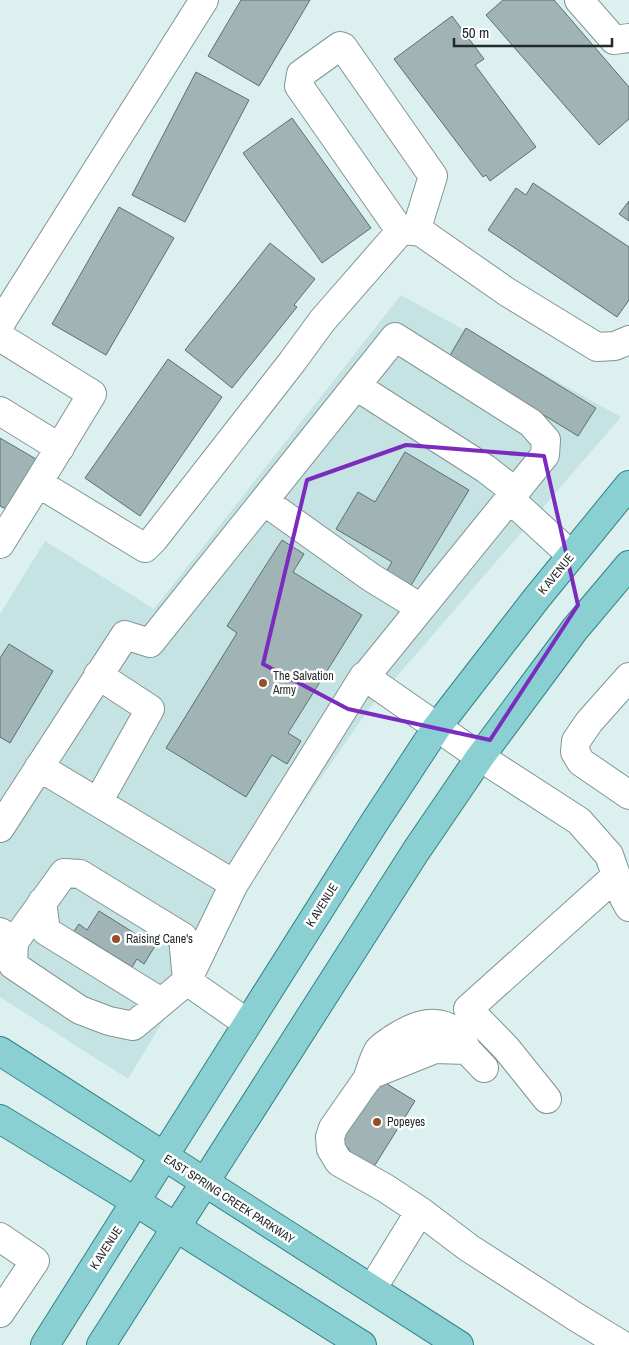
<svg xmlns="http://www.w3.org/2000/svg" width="629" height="1345" viewBox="0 0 629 1345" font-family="'Archivo Narrow',sans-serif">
<rect width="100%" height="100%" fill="#dcf0f0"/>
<path fill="#c6e3e3" d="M401 295 621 417 369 709 240 894 128 1079 0 997V614L45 541 154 609Z"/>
<path fill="#a1b4b5" stroke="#5d6e6f" d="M241 0H310L259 86 208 56Z
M503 0H554L629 87V119L599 145 486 15Z
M452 16 484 59 475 65 536 147 490 181 486 175 483 177 394 59Z
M196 72 249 100 185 222 132 195Z
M292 118 371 228 322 263 243 153Z
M533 183 629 247V300L617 317 488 230 516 188 526 195Z
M629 201V221L619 214Z
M119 207 174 238 106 355 52 324Z
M270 243 315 279 294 305 297 307 232 388 185 350Z
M466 328 596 408 578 436 449 357Z
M168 359 222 397 140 516 85 478Z
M0 438 36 459 6 509 0 506Z
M405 452 469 490 407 592 383 577 392 562 336 529 358 492 375 502Z
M282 540 304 554 293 572 362 615 288 733 301 741 287 764 272 755 246 797 166 748 237 633 227 626Z
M9 644 53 671 10 743 0 737V658Z
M99 911 155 946 144 964 137 959 132 967 84 937 82 941 72 934 79 924 87 930Z
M379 1079 415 1101 370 1173 345 1157 349 1149 339 1143Z"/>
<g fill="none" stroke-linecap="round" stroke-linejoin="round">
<defs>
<path id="minor" d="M579 0 614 40 629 38
M401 232 299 86 301 74 340 46 343 47 433 176 416 231
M0 324 204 0
M0 337 92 394 38 483 145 548 154 539 292 362 322 321 397 235 405 230 421 232 507 292 597 347 615 346 629 340
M356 386 486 469 509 487 510 499 571 555
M0 411 60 448
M264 501 372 578 421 608
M0 544 38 483
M629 677 589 722 576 741 575 752 581 762 629 795
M39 767 234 884 364 676 480 757 579 821 609 855 624 898 629 907
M98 802 150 709 98 675
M0 828 125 635 150 643 395 337 531 423 546 440 545 455 365 677
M42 902 46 931 161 1002
M0 932 14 942 13 965 80 1010 109 1021 133 1026 187 981 247 1023
M14 942 64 873 80 874 183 937 187 981
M187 981 234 884
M484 1068 467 1050 435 1049 370 1075 333 1128 330 1137 331 1149 339 1162 385 1188 420 1211 469 1248 576 1317 622 1345
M367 1080C370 1071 373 1060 378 1051 381 1046 389 1042 393 1039 421 1020 452 1014 467 1050
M547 1099 506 1048 468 1009 616 876
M0 1237 35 1261 0 1313
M372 1289 420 1211"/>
<path id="major" d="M0 1051 459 1345
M0 1119 136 1202 362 1345
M45 1345 374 823 437 727 536 599 629 485
M101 1345 416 851 480 757 575 629 629 565"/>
</defs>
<use href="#minor" stroke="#829495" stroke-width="30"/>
<use href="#major" stroke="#338284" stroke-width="30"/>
<use href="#minor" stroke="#fff" stroke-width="28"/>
<use href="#major" stroke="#8ad0d3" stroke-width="28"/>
</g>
<path fill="none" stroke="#7b2cbf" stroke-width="4" stroke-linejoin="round" d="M406 445 544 456 578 605 490 740 348 709 263 664 307 480Z"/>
<g fill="#954f27" stroke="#fff" stroke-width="2">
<circle cx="263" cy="683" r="5"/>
<circle cx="116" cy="939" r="5"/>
<circle cx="377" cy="1122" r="5"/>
</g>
<g text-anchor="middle" stroke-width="5" stroke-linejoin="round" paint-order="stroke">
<g font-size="12" fill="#222a2a" stroke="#fff">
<text transform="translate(556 574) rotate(-51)" y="4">K AVENUE</text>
<text transform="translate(322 905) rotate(-58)" y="4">K AVENUE</text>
<text transform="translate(229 1199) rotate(33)" y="4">EAST SPRING CREEK PARKWAY</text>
<text transform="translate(106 1248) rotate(-57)" y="4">K AVENUE</text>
</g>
<g font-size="12" fill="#222a2a" stroke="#fff" text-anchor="start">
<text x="273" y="680">The Salvation<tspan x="273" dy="14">Army</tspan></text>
<text x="126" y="943">Raising Cane's</text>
<text x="387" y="1126">Popeyes</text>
</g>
</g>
<path d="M454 38v8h158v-8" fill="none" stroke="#222a2a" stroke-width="2.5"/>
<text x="462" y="38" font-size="15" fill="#222a2a" stroke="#ffffff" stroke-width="4" paint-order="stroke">50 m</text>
</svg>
